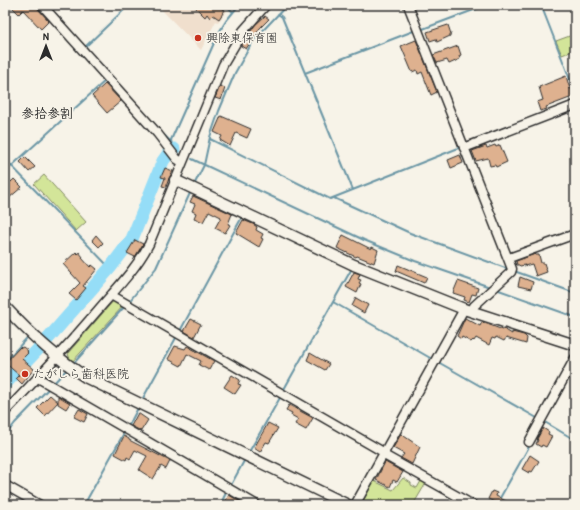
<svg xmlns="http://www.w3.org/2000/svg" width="580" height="510" viewBox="0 0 580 510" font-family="'Patrick Hand','Klee One',sans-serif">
<rect width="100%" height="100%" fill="#f7f3e8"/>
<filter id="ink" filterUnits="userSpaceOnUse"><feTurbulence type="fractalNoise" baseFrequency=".025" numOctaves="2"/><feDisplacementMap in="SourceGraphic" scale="8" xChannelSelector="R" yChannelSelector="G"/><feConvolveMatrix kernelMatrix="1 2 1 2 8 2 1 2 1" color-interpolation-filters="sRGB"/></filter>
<g filter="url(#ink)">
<path fill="#f0dfcd" d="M157 5H221L227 11 218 22 216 21 201 50Z"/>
<path fill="#d3e599" stroke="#7f8862" d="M575 34V50L562 55 556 41Z
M44 175 86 222 76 231 34 184Z
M115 299 124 305 72 362 70 361 68 353Z
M403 478 411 483V485L417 488 421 481 426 483 413 505H361L374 481 393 490Z"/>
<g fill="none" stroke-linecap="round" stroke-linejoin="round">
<path stroke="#6b96a5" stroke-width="2" d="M226 5 233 12
M541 5 575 92
M278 14 282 17 353 190
M420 30 487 5
M84 48 129 5
M305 73 416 30
M163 134 171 142
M210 139 330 199 461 147
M179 153 172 145 171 140 218 34 226 21 239 5
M5 159 110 268
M192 159 364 240 415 261 490 287
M5 172 106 80
M194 185 204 165 210 137 219 111 235 73 253 41 287 5
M334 198 410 233 508 269
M514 271 575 293
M496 289 575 317
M333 302 432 359
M128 303 156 268 191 191
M180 331 242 217
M195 348 219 362
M5 362 26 339
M438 362 537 418
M73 364 125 306
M5 367 12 376
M53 384 68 368
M283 391 351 270
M142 400 177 336
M70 401 181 465
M543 421 575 440
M128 427 138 408
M5 436 15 423 50 387
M249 452 281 396
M231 485 244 461
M360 504 373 481
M84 505 124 433
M220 505 227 491
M496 505 530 445"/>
<path stroke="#95ddf7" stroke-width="13" d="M5 384 46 341 110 268 132 239 163 161 168 154 174 149"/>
</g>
<path fill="#deb18f" stroke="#2b2b2b" d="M5 5H37L38 9 49 21 41 29 23 10 19 14 12 7 5 14Z
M193 5H216L225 10 219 19 213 15 210 18 207 14 205 17Z
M265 16 269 19 260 28 246 49 241 46 255 25Z
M448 25 451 34H450V36L437 42 436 39 430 41 427 32Z
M416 40 437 92 431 95 422 72 418 74 417 70 412 72 401 46Z
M458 46 461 55 459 56 460 59 449 64 447 60 437 63 433 55Z
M566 76 570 89 572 88 575 96 546 107 547 109 540 111 537 102 543 100 539 87Z
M105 84 121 101 107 113 92 96Z
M220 86 225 88 221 100 215 98Z
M221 116 251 129 247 138 236 133 230 146 220 140 222 136 214 132Z
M495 145 496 147 500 145 507 162 496 167 495 165 490 166 488 158 476 161 472 151 486 146 487 148Z
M460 155 463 163 451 168 448 160Z
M25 157 35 167 29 172 20 162Z
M165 168 173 171 169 178 166 187 162 186 165 178 161 177Z
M5 174 11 182 14 179 22 187 9 198 5 193Z
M193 196 232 214 228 224 230 225 225 233 215 228 221 217 209 211 203 222 194 218 196 213 192 211 195 204 190 202Z
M243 220 253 224 257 227 256 230 263 234 261 238 263 239 259 247 236 233Z
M96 235 103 243 99 247 92 240Z
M343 235 371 249 372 247 378 250 374 263 357 256 356 257 337 248Z
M135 240 143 244 135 257 127 253Z
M76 252 78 254 79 252 83 257 82 258 90 267 92 265 97 269 83 286 86 288 76 300 69 294 80 283 63 264Z
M535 254 536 255H539L541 263H544L547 272 536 276 532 264 524 266 525 265 520 266 519 265H517L516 261Z
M398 265 427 277 424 283 396 271Z
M354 272 360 274 358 279 361 280 359 283 361 284 357 293 346 287Z
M520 277 533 282 531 289 518 286Z
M458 281 478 288 476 295 472 294 469 302 464 300 465 297 453 293Z
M356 298 368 305 364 313 352 306Z
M465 318 480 326 482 322 503 330 504 329 512 334V332L524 335 527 338 526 344 506 338 504 341 496 337 495 339 492 338 489 345 476 338 474 341 473 340 471 342 462 337 461 339 457 336Z
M191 319 201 324 194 337 184 331Z
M175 346 185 349 187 346 214 361 209 370 199 365 201 361 187 354 181 366 179 365 168 359Z
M20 347 21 348 23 347 28 351 27 352 28 353 22 359 34 369 22 384 16 378 19 375 5 363Z
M310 353 329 364 325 370 307 360Z
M232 375 240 380 238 384 241 385 235 394 224 387Z
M50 395 58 402 45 416 37 408Z
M58 396 70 403 66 409 58 404Z
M289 405 313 418 306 430 295 424 298 419 291 415 292 413 286 410Z
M79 409 88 414 84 422 74 417Z
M138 413 148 420 141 431 131 426Z
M268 423 278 428 269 443 266 442 260 452 254 448Z
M543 428 549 432 548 434 552 436 546 447 542 445 541 447 536 444 538 440 537 439Z
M401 434 420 447 412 464 401 458 404 454 393 448Z
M124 436 129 439V440L170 461 166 469 161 466 153 479 139 470 147 456 135 450 130 459 127 457 126 460 115 454Z
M530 455 539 461 532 472 530 471 529 473 522 469Z
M385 462 403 472 397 482 393 480 390 487 376 480Z
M492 491 497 493 496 496 514 505H501L488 499Z
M229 495 246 505H223Z"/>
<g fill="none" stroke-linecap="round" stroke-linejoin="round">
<defs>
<path id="minor" d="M42 5 157 133 177 159 182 162
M408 5 512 269 511 272 474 306 471 311
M464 148 575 105
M509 258 575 234
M111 295 385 453
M38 378 257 505
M5 412C37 379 68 345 98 310 116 289 136 269 149 244L223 65 243 31 266 5
M529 442 575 358
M384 455 473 505
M5 485 40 505
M355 505 464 309"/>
<path id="tertiary" d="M175 180 354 265 464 309 575 345
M5 307C30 334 56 358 87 378L348 505"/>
</defs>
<use href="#minor" stroke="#2b2b2b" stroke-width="11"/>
<use href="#tertiary" stroke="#2b2b2b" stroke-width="13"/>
<use href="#minor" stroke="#f7f3e8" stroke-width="8"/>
<use href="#tertiary" stroke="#f7f3e8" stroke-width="10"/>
</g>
</g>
<g fill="#c8321e" stroke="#f7f3e8" stroke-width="1.5">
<circle cx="198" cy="38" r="4"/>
<circle cx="25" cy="374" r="4"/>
</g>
<g text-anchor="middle" stroke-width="3.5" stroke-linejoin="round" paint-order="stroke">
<g font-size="12" fill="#2b2b2b" stroke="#f7f3e8" text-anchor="start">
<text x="206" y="42">興除東保育園</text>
<text x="33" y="378">たがしら歯科医院</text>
</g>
<g font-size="13" font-weight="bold" fill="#2b2b2b" stroke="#f7f3e8">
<text x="47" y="118">参拾参割</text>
</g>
</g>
<rect width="580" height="510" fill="none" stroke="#f7f3e8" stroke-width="20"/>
<rect x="10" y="10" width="560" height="490" fill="none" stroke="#2b2b2b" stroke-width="1.5" filter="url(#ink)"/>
<g transform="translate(46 46)" stroke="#f7f3e8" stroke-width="3" paint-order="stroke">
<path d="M0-3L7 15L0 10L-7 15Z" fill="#2b2b2b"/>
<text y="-6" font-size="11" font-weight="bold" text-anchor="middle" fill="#2b2b2b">N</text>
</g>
</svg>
